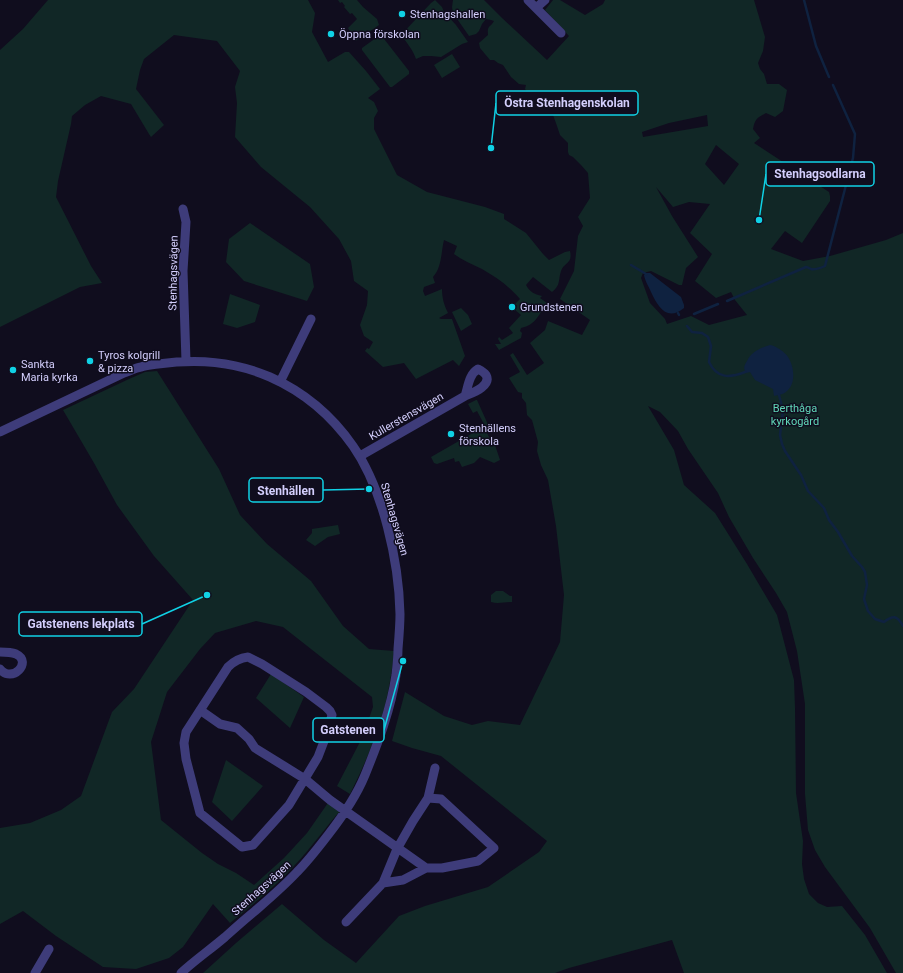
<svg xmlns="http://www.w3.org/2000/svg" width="903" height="973" viewBox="0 0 903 973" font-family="Roboto,sans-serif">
<rect width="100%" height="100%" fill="#100d1e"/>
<path fill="#112726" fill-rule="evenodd" d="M48 0H308L315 13 312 32 328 62 345 52H349L366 71 380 89 368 98 374 102 378 111 374 118V129L397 175 427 192 485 207 504 214V219L526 233 543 254 549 260 565 252 570 251C573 264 564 262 561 271 558 280 561 285 552 292L533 277 526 285C530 292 534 294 542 296L540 298 547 303C539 314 536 325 521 328L520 331 522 333 521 338 499 350 495 344H501L498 339 499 337 502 340 513 333 509 328 521 315 514 309 517 306 515 304 520 299C509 286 496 277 482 269 472 264 462 260 454 254L457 246 444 240C441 252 442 267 433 277L435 283 424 287 423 291 425 296 442 289C442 298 444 305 448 313L439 318 441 319H452L465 356 459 366 453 360 416 379 404 363 383 367 365 351 367 348 369 349 373 342 364 336 360 325 367 305 368 291 354 281 351 261 339 239 310 207 261 167 235 137 237 103 235 87 240 71 217 41 174 35 144 59 140 70 136 89 164 125 151 137 149 134 131 104 101 96 85 105 72 116 71 124 58 181 56 197 91 266 102 283 80 287 0 327V50L23 29Z
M338 0H357L363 7 377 19 379 25 369 32 367 30 359 39 355 41 348 28 357 19 352 13 350 14 344 7 345 6 342 2 340 3Z
M435 0 442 7 444 12 456 25 468 42 462 44 441 57 431 56H423L416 59C413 50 407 43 401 35L431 3Z
M453 0H484L502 18 547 60 569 36 545 10 553 0H560L585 15 603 4 605 0H754L765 37 763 51 758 63 760 69 764 74 767 84H779L787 90 783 111 775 117 766 113C757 118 755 119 753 129L760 138 754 143 829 192 830 196V201L802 243 785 231 771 249 803 261 830 256 886 240 903 233V973H896L870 928 825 867 815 850 808 830 805 794V704L797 651 787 612 776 593 753 558 729 517 718 493 688 449 678 431 660 412 648 406 674 450 684 485 715 513 747 564 777 615 794 680 795 708 796 793 803 841 802 864 804 879 809 894 818 903 827 907 842 906 865 935 887 973H684L672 940 569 968 555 973H203L236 943 282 904 324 940 356 963 399 916 425 906 488 887 539 852 547 841 441 756 412 748 392 741 405 692 444 716 472 725 488 721 520 725 560 642 564 595 556 526 548 480 541 465 537 451 538 442 532 420 527 415 526 403 522 398V393L518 392 509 378 520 372 510 355 513 353 527 375 544 363 530 343 545 330 548 321 582 335 590 320 560 299 574 271 578 236 583 226 578 217 590 198 588 173 581 165 573 157 569 155 568 152V143L560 135 557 126 553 115 540 108 525 89 526 85 519 84 511 77 503 65 498 63 494 60H490L480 48 479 43 488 35C487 25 490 28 494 21L491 20 486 19 482 24 479 31 476 34 469 36 453 13 452 7ZM707 115 708 126 643 137 642 132 669 123ZM716 145 739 164 724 185 705 164ZM656 187 673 207 689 202 710 204 690 233 712 254 695 281 716 298 731 292 735 300 747 315 709 325 691 316 667 324 665 319 650 303 641 278 643 273 651 271 679 285H682L686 268 698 257 672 216Z
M380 35H381L409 71V74L392 87H390L362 50V48Z
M452 54 460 67 442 78 434 65Z
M250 223 310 264 314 287 307 301 244 281 226 262 229 239Z
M230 294 260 305 255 322 237 328 223 324Z
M461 308 468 315 472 324 461 331 452 312Z
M157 371 219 469 240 515 267 544 311 581 343 626 369 649 394 651C393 661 392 671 390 681 384 720 367 760 350 794L337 786 362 738 373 707 372 697 283 627 256 621 215 633 200 649 167 692 151 742 161 820 202 853 218 864 236 873 254 885 284 858 307 833 330 800 341 810C325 828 311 848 294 866 275 887 252 905 230 923L213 904 183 947 169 958 136 969 103 967 56 936 23 911 0 924V828L30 823 61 810 81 796 112 712 134 689 193 600 154 556 117 505 94 463 63 410 129 379 145 372Z
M476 400H477L490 429 486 431 490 439 492 438 493 440 490 447 495 445 500 460 494 463 480 457 474 463 462 467 459 461 455 462 454 458 437 464 434 463 431 457 485 426 477 411 473 413 468 404Z
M338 525 340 534 328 537 315 546 306 540 312 533V529Z
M496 591H503L510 596H512V602C504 602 498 604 491 602V595Z
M271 674 304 697 290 728 256 698Z
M226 760 263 786 232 821 212 802Z"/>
<path fill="#0f2240" d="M647 273H650L681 297 684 305V308C667 322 658 307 651 292 649 287 645 281 644 275Z
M770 345C776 346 785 352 788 357 794 366 796 382 788 390 785 394 779 395 774 396L773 389 755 380 750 372 746 373C743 368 744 366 747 361 751 352 760 348 770 345Z"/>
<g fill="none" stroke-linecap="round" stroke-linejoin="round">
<path stroke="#0f2240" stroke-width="2.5" d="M804 0 816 46 829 77
M631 265 646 274
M727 301 806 267C807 267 809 268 811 269 814 270 821 268 825 266L853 158 855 134 833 85
M678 313 679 315
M694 314 718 304
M687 326 692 332 702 333 708 337 711 346 709 362C717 379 730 378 745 372
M779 395 783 410 780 435 782 444 785 451 801 475 808 491 824 508 829 520 838 532 852 556 862 567 865 572 867 585 864 599 868 611 875 619 884 622C893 615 897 615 903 626"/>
<path stroke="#3e3c7a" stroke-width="9" d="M528 0 536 8 545 0
M536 8 561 33
M183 209 186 222 183 271 186 361
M280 382 311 319
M0 432 124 373C130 371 135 368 141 367 146 365 152 365 158 364 198 359 233 361 270 377 304 392 332 416 353 446 383 489 399 562 400 614 400 625 399 637 398 649 398 657 397 666 396 675 391 709 378 743 365 775 356 797 342 817 328 835 318 848 308 861 297 872 284 886 270 898 255 911 245 919 235 928 225 937 211 949 195 960 181 973
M360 456 465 396C468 387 469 374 478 369 482 371 484 372 486 375 492 386 472 393 465 396
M0 652C5 652 11 652 16 654 33 662 12 684 0 669
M248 657 262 664 306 692 326 707 330 711 332 715 326 736 318 757 289 805 253 845 242 847 200 813 186 759 184 743 186 732 228 667C234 661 239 658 248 657Z
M200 710 220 724 237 728 249 739 255 748 305 779 330 800 426 868H442L478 861 494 848 441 799 428 798 413 821 397 849 383 883 346 922
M428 798 435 768
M383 883 403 880 426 868
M35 973 49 949"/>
</g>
<g fill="#10d1e5" stroke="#100d1e" stroke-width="1.5">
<circle cx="402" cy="14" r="4"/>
<circle cx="331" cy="34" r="4"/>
<circle cx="512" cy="307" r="4"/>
<circle cx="90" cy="361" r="4"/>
<circle cx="13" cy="370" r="4"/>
<circle cx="451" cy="434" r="4"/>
</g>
<g text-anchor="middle" stroke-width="3" stroke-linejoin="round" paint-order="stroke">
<g font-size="11" fill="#d3cefc" stroke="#100d1e" text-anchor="start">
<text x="410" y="18">Stenhagshallen</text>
<text x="339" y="38">Öppna förskolan</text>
<text x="520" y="311">Grundstenen</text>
<text x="98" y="359">Tyros kolgrill<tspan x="98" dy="13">&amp; pizza</tspan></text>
<text x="21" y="368">Sankta<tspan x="21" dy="13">Maria kyrka</tspan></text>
<text x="459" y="432">Stenhällens<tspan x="459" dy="13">förskola</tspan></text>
</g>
<g font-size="11" fill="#d3cefc" stroke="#100d1e">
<text transform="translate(173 273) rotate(-89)" y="4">Stenhagsvägen</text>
<text transform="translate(406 416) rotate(-30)" y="4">Kullerstensvägen</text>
<text transform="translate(395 519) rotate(74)" y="4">Stenhagsvägen</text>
<text transform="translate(261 888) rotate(-42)" y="4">Stenhagsvägen</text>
</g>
<g font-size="11" fill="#60d6b8" stroke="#100d1e">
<text x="795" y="412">Berthåga<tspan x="795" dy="13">kyrkogård</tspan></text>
</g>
</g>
<path fill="none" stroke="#10d1e5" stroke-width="1.5" d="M491 148L496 103M759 220L766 174M369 489L323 490M207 595L142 624M403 661L384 730"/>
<g fill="#10d1e5" stroke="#100d1e" stroke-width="1.5">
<circle cx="491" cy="148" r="4"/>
<circle cx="759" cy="220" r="4"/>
<circle cx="369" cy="489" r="4"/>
<circle cx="207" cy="595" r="4"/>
<circle cx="403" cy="661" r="4"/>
</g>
<g fill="#100d1e" stroke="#10d1e5" stroke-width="1.5">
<rect x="496" y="91" width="142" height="24" rx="4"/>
<rect x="766" y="162" width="108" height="24" rx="4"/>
<rect x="249" y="478" width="74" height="24" rx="4"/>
<rect x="19" y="612" width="123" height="24" rx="4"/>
<rect x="313" y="718" width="71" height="24" rx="4"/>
</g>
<g font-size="12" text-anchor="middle" font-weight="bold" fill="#d3cefc">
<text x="567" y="107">Östra Stenhagenskolan</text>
<text x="820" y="178">Stenhagsodlarna</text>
<text x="286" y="495">Stenhällen</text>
<text x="81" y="628">Gatstenens lekplats</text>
<text x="348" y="734">Gatstenen</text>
</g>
</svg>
